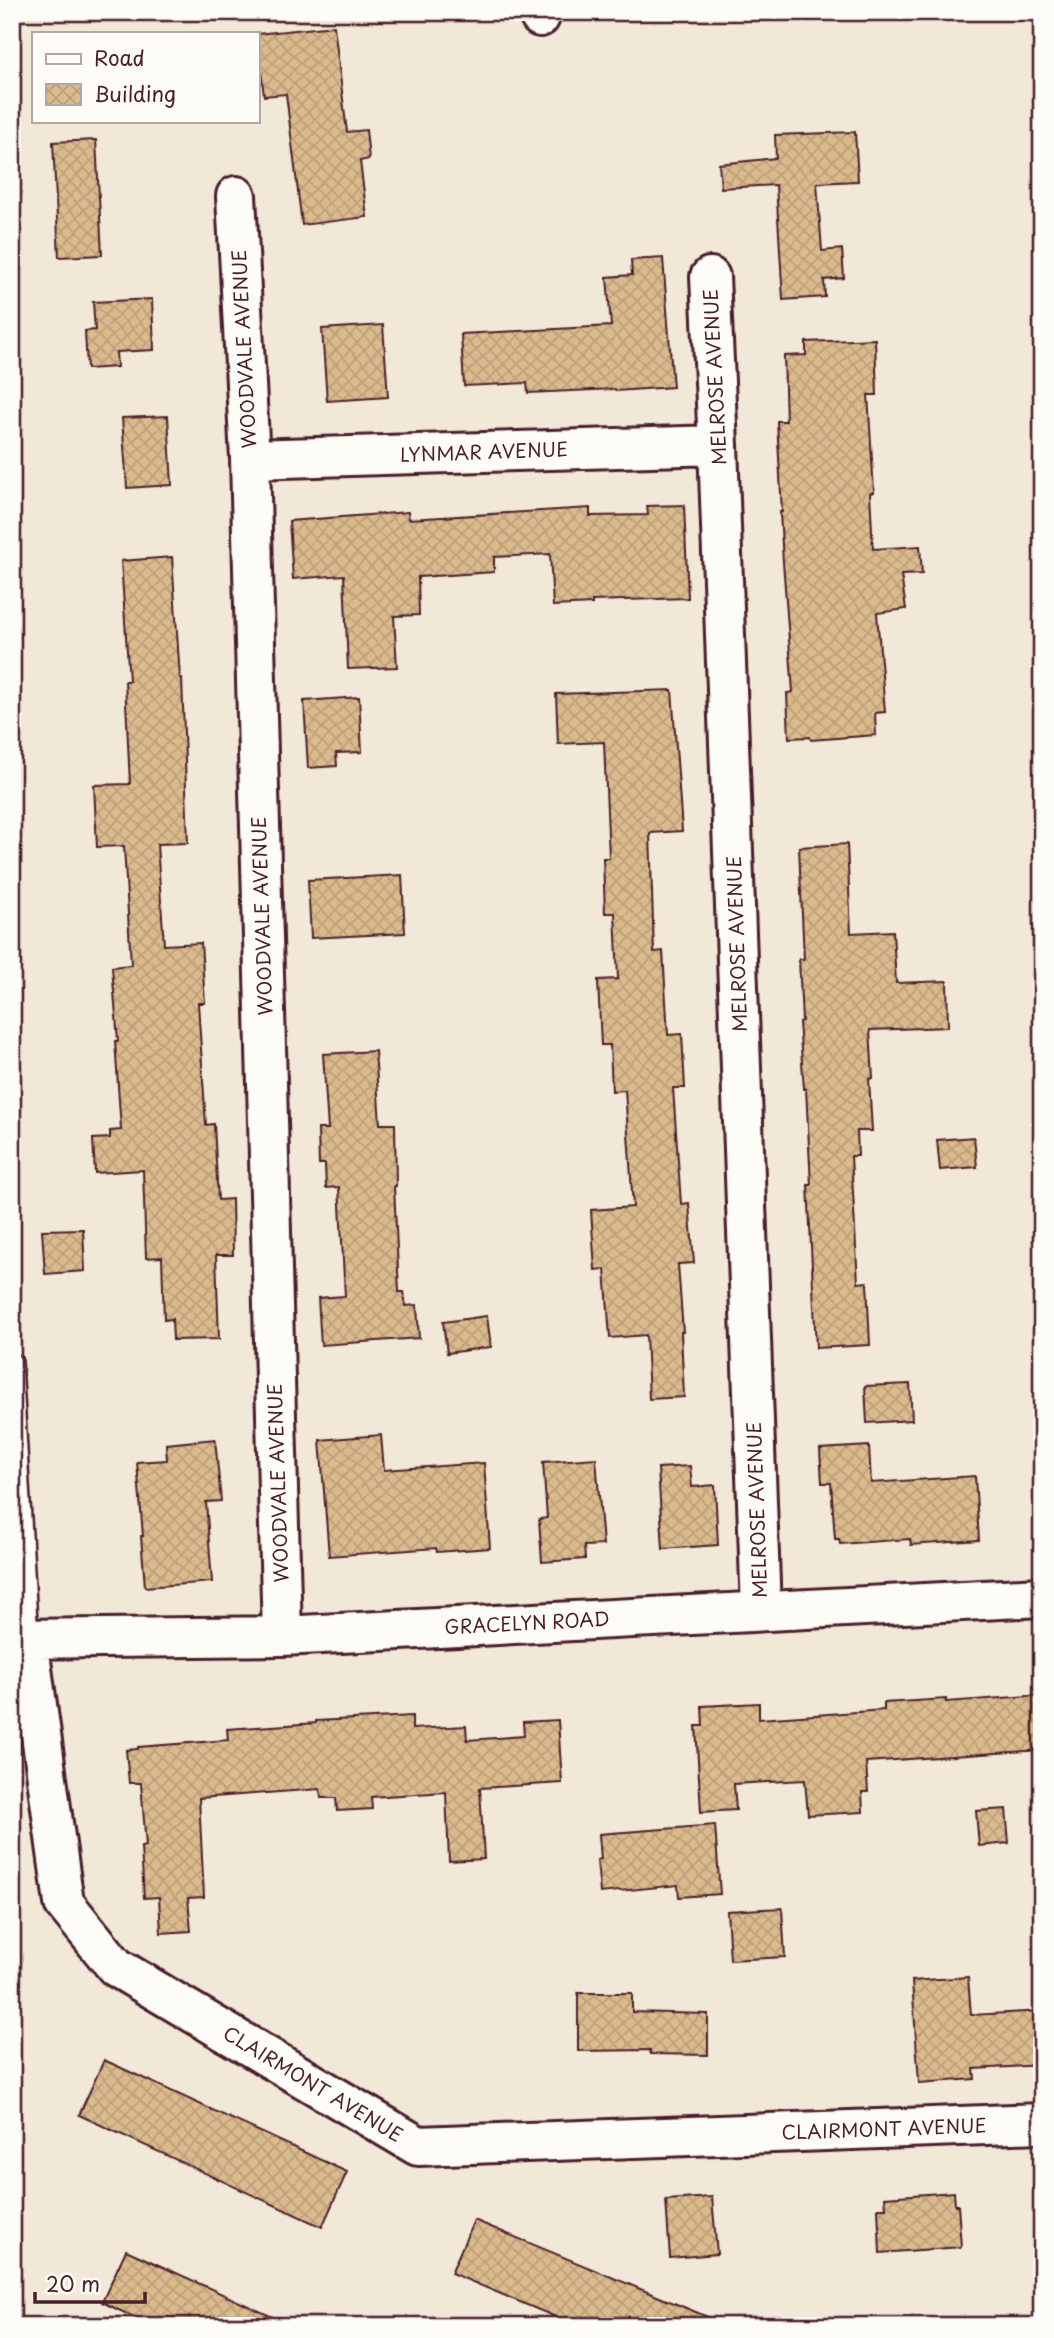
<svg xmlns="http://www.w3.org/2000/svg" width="1054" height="2338" viewBox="0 0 1054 2338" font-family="'Playpen Sans',sans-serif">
<defs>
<pattern id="building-cross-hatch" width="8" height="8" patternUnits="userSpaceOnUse" patternTransform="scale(1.75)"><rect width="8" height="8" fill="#dabb8d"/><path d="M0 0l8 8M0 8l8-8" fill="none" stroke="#bda07a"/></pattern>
</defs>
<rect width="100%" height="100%" fill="#f2e8d7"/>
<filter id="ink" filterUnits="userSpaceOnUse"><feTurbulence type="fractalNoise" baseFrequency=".0143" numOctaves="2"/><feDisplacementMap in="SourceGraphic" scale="14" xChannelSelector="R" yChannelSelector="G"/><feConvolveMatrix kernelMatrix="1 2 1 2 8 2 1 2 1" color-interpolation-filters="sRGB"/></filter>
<g filter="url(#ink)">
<path fill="url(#building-cross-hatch)" stroke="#4a1f2b" stroke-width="2" d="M334 26 347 132 366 130 369 159 360 161 367 217 302 225 286 94 264 96 257 34Z
M855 132 858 181 817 183 822 251 842 249 844 278 824 280 825 297 783 300 776 185 721 188 719 164 776 158 775 135Z
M96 140 102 255 59 257 53 142Z
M663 258 673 387 616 391 615 389 528 393 527 383 464 386 461 334 611 326 607 277 632 275 631 260Z
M152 299 154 350 116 352 117 367 87 369 85 331 95 330 93 302Z
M383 325 388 397 327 401 322 329Z
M875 339 877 395H868L874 492 870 493 873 549 920 546 922 574 901 575 906 609 877 613 885 712 875 713 876 735 811 740 810 737 789 738 787 693 793 692 783 562 780 512H782L777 421H786L784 356 806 355V342Z
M168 416 172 485 127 488 122 418Z
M684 505 688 598 592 601V604L553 606 550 554 494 557V572L418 577 419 615 394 616 397 667 348 669 344 575 293 579 289 521 408 512 409 519 590 508V516L648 515 647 506Z
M172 557 180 678H182L188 843 157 844 164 945 201 943 205 1003H198L206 1125 214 1124 218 1200 232 1199 233 1255H216L219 1339 173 1340 172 1319 164 1320 162 1257 146 1258 143 1170 95 1173 93 1139 110 1138V1131L121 1130 115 1041H118L112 967 131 965 124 846 97 847 94 785 130 784 125 681H129L121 561Z
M672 690 682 831 650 833 654 952 663 951 668 1035 682 1034 685 1088H673L681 1204 689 1203 694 1263 678 1264 683 1332H681L684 1397 649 1399 646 1335 610 1338 605 1269 595 1270 591 1210 633 1207 625 1090 612 1091 610 1045H601L598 980 618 979 615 913H605L603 858H609L604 742 558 744 556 694Z
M359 697 362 752 336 753 337 766 308 768 304 701Z
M847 844 851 933 893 931 896 983 947 981 948 1027 870 1030 873 1078 869 1079 872 1131H857L858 1156H851L858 1283 867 1282 870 1345 816 1348 808 1185H811L806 1089H804L799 1022 802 1021 799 959H804L799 847Z
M402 875 405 933 311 938 308 880Z
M375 1051 380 1124H395L396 1186H394L399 1292H404L405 1306 417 1305 419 1338 321 1345 318 1298 345 1296 339 1187 326 1188 325 1164H319L318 1129H328L323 1054Z
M974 1137 977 1167 940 1170 937 1140Z
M83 1229 85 1271 45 1274 42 1230Z
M487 1316 491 1347 447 1353 443 1322Z
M910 1384 912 1420 867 1423 865 1386Z
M381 1435 384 1470 484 1463 490 1548 437 1552 436 1548 329 1556 320 1440Z
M215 1439 221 1501 206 1502 212 1582 145 1587 141 1536H143L137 1462 167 1460 166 1444Z
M869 1446 871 1483 975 1476 979 1540 911 1545 910 1539 840 1544 839 1539H835L831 1483H822L820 1449Z
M596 1458 603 1545 584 1546 585 1559 542 1562 539 1519 547 1518 543 1462Z
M690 1466 692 1487 715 1485 718 1545 663 1549 658 1468Z
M1042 1695V1750L866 1762 868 1792H862L863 1812 808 1815 805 1780 734 1784 736 1810 701 1812 696 1726H703L702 1706 759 1703V1719L884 1710V1703L946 1699V1702Z
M412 1716V1729L466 1726 467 1740 524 1736 523 1722 558 1720 562 1783 480 1788 484 1859 449 1861 446 1792 371 1797 372 1809 337 1811 336 1798H321L320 1789 199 1798 204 1897 188 1898 191 1931 161 1933 159 1897 144 1898 141 1847 146 1846 141 1783H129L126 1750 138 1749V1747L228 1740 227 1729 316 1723V1721Z
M1006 1809 1009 1843 979 1846 976 1811Z
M715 1825 720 1894 679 1897 678 1885 600 1893 597 1860 601 1859 599 1834Z
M782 1908 785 1957 730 1960 727 1911Z
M968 1977 971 2015 1042 2011V2065L974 2069 975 2079 919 2083 912 1981Z
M578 1993H632V2012L708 2014V2055L650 2054V2050L578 2051Z
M104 2060 347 2172 322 2227 79 2115Z
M954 2192 955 2205H958L961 2247 880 2253 878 2208H886L885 2197Z
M712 2197 717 2254 670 2258 666 2200Z
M474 2220 727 2325V2326H577L451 2273Z
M126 2250 292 2326H152L102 2302Z"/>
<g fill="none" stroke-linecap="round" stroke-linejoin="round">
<defs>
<path id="service" d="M12 1363 28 1639"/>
<path id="minor" d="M539 12 540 17
M236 196 250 459 282 1636
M710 277 718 445 761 1610
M250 459 718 445
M12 1639 282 1636 1042 1597
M28 1639 64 1903 116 1967 418 2146 1042 2123"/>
</defs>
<use href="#service" stroke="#4a1f2b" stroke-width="24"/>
<use href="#minor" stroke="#4a1f2b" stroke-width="44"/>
<use href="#service" stroke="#fdfcf7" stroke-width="19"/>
<use href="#minor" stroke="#fdfcf7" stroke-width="38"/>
</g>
</g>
<g text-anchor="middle" stroke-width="7" stroke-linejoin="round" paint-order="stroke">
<g font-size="19" fill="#4a1f2b" stroke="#fdfcf7">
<text transform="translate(244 349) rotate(-93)" y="7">WOODVALE AVENUE</text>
<text transform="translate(715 377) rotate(-93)" y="7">MELROSE AVENUE</text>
<text transform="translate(484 452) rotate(-2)" y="7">LYNMAR AVENUE</text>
<text transform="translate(262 916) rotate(-92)" y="7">WOODVALE AVENUE</text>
<text transform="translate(737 944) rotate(-92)" y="7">MELROSE AVENUE</text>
<text transform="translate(278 1483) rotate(-92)" y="7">WOODVALE AVENUE</text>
<text transform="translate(757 1510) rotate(-92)" y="7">MELROSE AVENUE</text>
<text transform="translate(527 1623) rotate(-3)" y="7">GRACELYN ROAD</text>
<text transform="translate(313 2084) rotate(31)" y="7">CLAIRMONT AVENUE</text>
<text transform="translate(884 2129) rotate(-2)" y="7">CLAIRMONT AVENUE</text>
</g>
</g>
<rect width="1054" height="2338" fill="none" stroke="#fdfcf7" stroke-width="42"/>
<rect x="21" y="21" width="1012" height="2296" fill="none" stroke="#4a1f2b" stroke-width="2.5" filter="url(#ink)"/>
<rect x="32" y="32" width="228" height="91" fill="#fdfcf7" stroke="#b5a4a5" stroke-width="2"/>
<rect x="46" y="54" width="35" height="10" fill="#fdfcf7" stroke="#b5a4a5" stroke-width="2"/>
<text x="94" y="66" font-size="21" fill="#4a1f2b">Road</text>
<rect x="46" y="84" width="35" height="21" fill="url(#building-cross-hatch)" stroke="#b5a4a5" stroke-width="2"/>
<text x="94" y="102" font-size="21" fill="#4a1f2b">Building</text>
<path d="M35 2292v10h110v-10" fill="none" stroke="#4a1f2b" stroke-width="3.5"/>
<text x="46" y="2292" font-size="21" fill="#4a1f2b" stroke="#fdfcf7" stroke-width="5" paint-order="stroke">20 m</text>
</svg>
